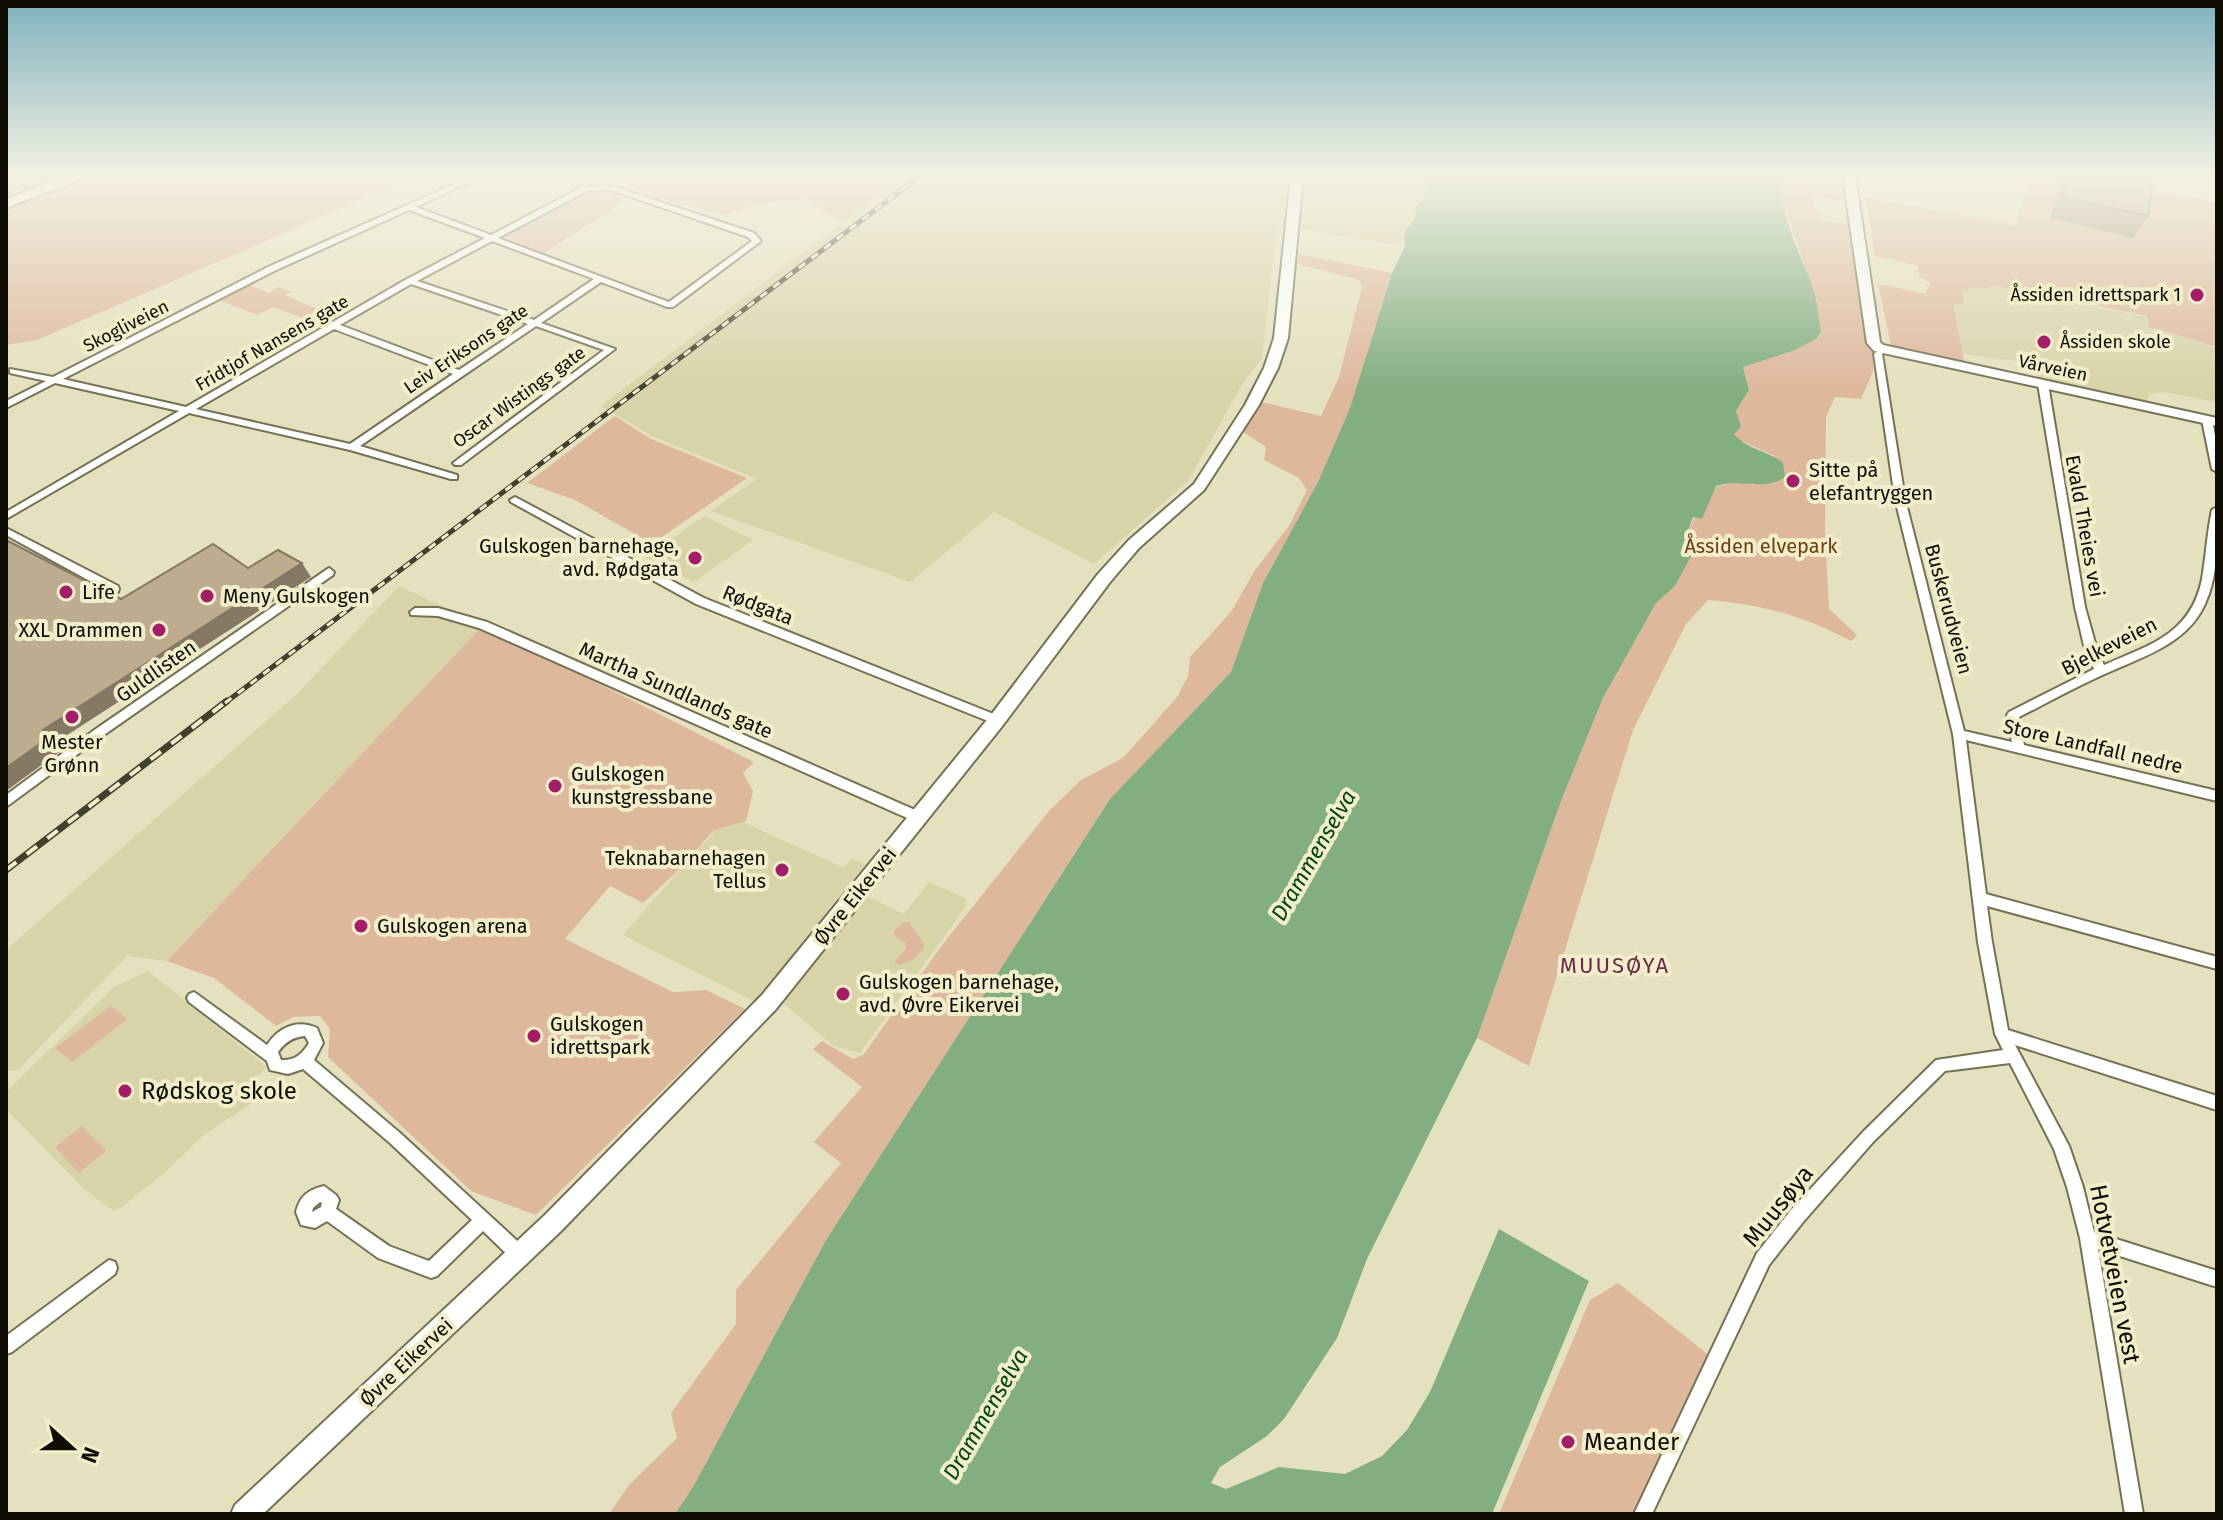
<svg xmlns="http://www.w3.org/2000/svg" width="2223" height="1520" viewBox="0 0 2223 1520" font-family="'Fira Sans',sans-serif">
<rect width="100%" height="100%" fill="#e5e0be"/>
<path fill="#d9d3aa" d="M904 176H1426L1424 199 1416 207 1415 219 1406 231 1405 247 1277 225 1262 359 1244 381 1188 481 1094 564 994 512 910 582 711 511 757 479 652 436 601 406Z
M1931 283 1968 291 1969 286 1986 289 1993 285 2146 317 2147 325 2217 348V402L2165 392 2149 394 2146 401 2037 377 2034 363 1895 346 1884 284 1925 293Z
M705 516 753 540 694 582 646 558V555Z
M399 586 483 625 167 961 127 956 18 1070 6 1071V950L297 694Z
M743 822 844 868 851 859 865 864 755 1002 623 935 715 831Z
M929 882 965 898 966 906 860 1053 834 1046 783 1003 868 897 904 914Z
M148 971 267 1067 241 1090 255 1101 205 1134 164 1173 122 1207 113 1211 82 1187 6 1109V1092L114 987Z"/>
<path fill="#deb89d" d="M6 176H416L37 340 6 345Z
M606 176H903L843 222 804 199 756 205 725 215 648 196Z
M1786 176H1796L1808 185 1844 192 1846 201 1811 197 1822 220 1852 224 1866 293 1873 358V371L1861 399 1835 397 1826 417 1825 531 1829 609 1857 635 1851 641C1802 615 1763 605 1708 600L1686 624 1633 730 1529 1066 1477 1038 1561 801 1603 698 1656 603 1675 586 1690 556 1684 550 1693 534 1688 532C1694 514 1708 503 1716 487L1737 481 1754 485 1775 456 1739 440 1734 434 1736 412 1749 390 1743 367 1793 351 1818 337 1821 332 1816 298 1783 204 1781 186Z
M2032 176H2094L2217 203V347L2148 326 2147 316 1993 285 1986 289 1969 286 1968 291 1962 290 1964 304H1953L1964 362 1891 345 1878 284 1925 294 1931 284 1920 277 1917 265 1875 256 1866 198 2015 225Z
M603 189 627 196 613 209 544 253 501 235 588 190Z
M1299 254 1392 273 1350 408 1318 482 1263 583 1231 672 1110 799 826 1240 693 1487 675 1514H609L629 1485 677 1438 671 1413 736 1324V1290L841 1163 814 1142 862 1087 813 1049 822 1041 853 1059 863 1055 943 944 1049 811 1081 780 1123 758 1177 697 1188 676 1190 657 1231 612 1255 570 1289 526 1307 490 1299 478 1264 460 1266 447 1243 432 1261 402 1321 416 1339 377 1362 287 1359 280 1298 264Z
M250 285 269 293 278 287 291 292 285 295 340 319 326 327 273 307 257 315 220 301Z
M615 416 651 439 747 478 662 537 642 538 575 500 527 483Z
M483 625 754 762 743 773 753 791 746 821 713 831 681 868 643 903 610 886 565 939 673 992 706 990 745 1009 536 1215 471 1191 328 1057 330 1029 320 1016 293 1017 276 1026 214 978 167 961Z
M904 922H909L923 942 924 948 913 960 899 965 894 962 906 949V943L894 936V931Z
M111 1006 127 1019 72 1062 55 1048Z
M82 1126 106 1151 79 1173 55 1147Z
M1618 1283 1715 1360 1643 1514H1499L1590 1300Z"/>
<path fill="#82ae82" d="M1426 176H1786C1771 205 1807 264 1815 295 1818 307 1819 320 1821 332L1816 339 1793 351 1743 367 1749 390 1736 411 1741 427 1734 434C1746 449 1769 451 1783 463L1785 477C1763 492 1740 478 1716 486L1702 519 1693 517 1688 531 1693 533 1684 550 1691 556 1675 586 1656 603 1603 698 1561 801 1477 1038 1367 1259 1337 1338 1284 1419 1267 1436 1220 1467 1211 1483 1226 1489 1279 1467 1345 1474 1382 1456 1407 1430 1430 1392 1499 1229 1589 1281 1492 1514H675L693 1487 826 1240 1110 799 1231 672 1263 583 1318 482 1350 408 1392 273 1405 247V231L1415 219 1416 207 1424 198Z"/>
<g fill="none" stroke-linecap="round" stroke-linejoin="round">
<defs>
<path id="street" d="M472 176H482L416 207 491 235 582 187 612 186 754 233 761 241 673 307H667L601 282 541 323 615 349 461 465H455L453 463 604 350 536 326 360 446 457 475V479H451L350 450 189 413 6 519V512L179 411 55 383 6 408V401L46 381 10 373V369L53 377 268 267ZM611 190 748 237 752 241 669 302 498 238 587 191ZM409 210 485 238 407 279 186 407 63 379 274 271ZM492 241 594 279 534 320 417 281ZM411 284 528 324 459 370 340 325ZM334 329 453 374 350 444 196 409Z
M1882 347 1886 350 1882 354 1905 499 1964 731 2012 742 2007 715 2009 712 2094 669 2085 650 2075 607 2038 384 2040 382H2046L2048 384 2085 607 2097 650 2104 665C2150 645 2191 634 2202 579 2206 556 2207 533 2212 510L2217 507C2217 538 2219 574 2205 604 2186 647 2135 659 2096 678 2070 690 2045 704 2019 717L2024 745 2217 791V801L1966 740 1986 894 2217 957V969L1987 906 1992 942 2008 1030 2217 1096V1110L2015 1045 2069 1146 2083 1187 2094 1232 2217 1271V1287L2098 1249 2143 1514H2125L2080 1238 2067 1187 2054 1149 2010 1063 1945 1071 1873 1142 1803 1222 1769 1265 1652 1514H1634L1757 1253 1791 1210 1863 1132 1936 1060 2003 1050 1995 1034 1978 942 1953 734 1895 499 1874 354Z
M2207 417 2212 420 2217 446V472L2212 469 2202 420Z
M515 497 704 598 1001 717 1003 720 1001 723H993L696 604 511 502 510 500Z
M6 528 118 586 119 589 118 592H110L6 535Z
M329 568 334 572 333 575 101 737 6 807V795L93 731Z
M415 608H438L487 622 922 813 924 817 922 821H914L479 628 438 616 411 615 410 612Z
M194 992 267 1045C279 1027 297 1019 317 1028L323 1043 314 1060 400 1133 526 1249 528 1255 526 1261 520 1263 514 1261 483 1231 437 1276 431 1278 378 1258 327 1221 315 1228 301 1225 296 1212C300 1196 308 1190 324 1186L336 1195 339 1200 336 1209 389 1246 429 1261 472 1220 390 1143 303 1069 288 1074 270 1070 267 1061 189 1002 187 998 189 994ZM305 1036 309 1043C302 1054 295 1061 281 1060L278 1052C285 1042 293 1037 305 1036ZM320 1202 322 1203 321 1207 312 1212 313 1208Z
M109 1260 115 1262 117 1268 115 1274 12 1352 6 1354V1336Z"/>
<path id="secondary" d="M1291 176H1303L1288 338 1278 368 1259 405 1204 490 1139 548 1110 582 1003 725 776 1009 561 1231 263 1514H231L235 1505 545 1215 762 995 991 715 1098 574 1129 540 1194 484 1245 405 1264 368 1274 338Z
M1843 176H1855L1880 342 1883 345 2217 418V426L1874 351 1867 343Z"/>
<path id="highway" d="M68 176H89L6 208V199Z"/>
</defs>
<use href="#street" stroke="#757152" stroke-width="4"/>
<use href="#secondary" stroke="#757152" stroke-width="4"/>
<use href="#highway" stroke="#757152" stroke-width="4"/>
<use href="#street" fill="#fff" fill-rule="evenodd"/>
<use href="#secondary" fill="#fff" fill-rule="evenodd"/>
<use href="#highway" fill="#fff" fill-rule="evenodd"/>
<defs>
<path id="rail-far1" d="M225 703 920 176"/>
<path id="rail" d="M6 870 227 701"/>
</defs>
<use href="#rail-far1" stroke="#423f30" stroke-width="5"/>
<use href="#rail" stroke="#423f30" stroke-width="7"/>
<use href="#rail-far1" stroke="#f2edcb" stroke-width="3" stroke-dasharray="8" stroke-linecap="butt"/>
<use href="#rail" stroke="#f2edcb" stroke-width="4" stroke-dasharray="13" stroke-linecap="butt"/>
</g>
<path fill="#a3947b" d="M2061 176H2153L2148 216 2133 238 2050 218Z"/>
<path fill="#857864" d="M302 563 311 577 58 741 65 748 6 791V768L43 730Z"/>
<path fill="#beac8f" stroke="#857864" stroke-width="2" d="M2068 176H2153L2148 216 2063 197Z
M6 540 121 599 213 544 248 568 278 550 302 563 43 730 52 735 6 768Z"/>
<linearGradient id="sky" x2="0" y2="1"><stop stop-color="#7fb2bf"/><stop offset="0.45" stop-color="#f3f1e2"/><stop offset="1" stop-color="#f3f1e2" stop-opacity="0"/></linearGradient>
<rect width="2223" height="389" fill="url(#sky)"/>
<g fill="#a31d69" stroke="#f2edcb" stroke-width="3">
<circle cx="2197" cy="295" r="8"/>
<circle cx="2044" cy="342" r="8"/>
<circle cx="1793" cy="481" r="8"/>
<circle cx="695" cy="558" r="8"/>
<circle cx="66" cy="592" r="8"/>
<circle cx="207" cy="596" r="8"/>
<circle cx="159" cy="630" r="8"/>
<circle cx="72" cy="717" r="8"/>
<circle cx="555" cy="786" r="8"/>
<circle cx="782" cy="870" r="8"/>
<circle cx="361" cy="926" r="8"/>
<circle cx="843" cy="994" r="8"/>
<circle cx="534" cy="1036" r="8"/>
<circle cx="125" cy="1091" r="8"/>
<circle cx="1568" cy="1442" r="8"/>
</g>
<g text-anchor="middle" stroke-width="8" stroke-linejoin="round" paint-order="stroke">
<g font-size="18" fill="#0f0d03" stroke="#f2edcb" text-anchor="end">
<text x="2181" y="301">Åssiden idrettspark 1</text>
<text x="2060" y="348" text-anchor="start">Åssiden skole</text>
</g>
<g font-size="18" fill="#0f0d03" stroke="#f2edcb">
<text transform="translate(126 326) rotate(-27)" y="6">Skogliveien</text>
<text transform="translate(272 343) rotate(-30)" y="6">Fridtjof Nansens gate</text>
<text transform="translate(466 349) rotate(-34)" y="6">Leiv Eriksons gate</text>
<text transform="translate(2053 368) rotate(12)" y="6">Vårveien</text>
<text transform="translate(519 397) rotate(-36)" y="6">Oscar Wistings gate</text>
</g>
<g font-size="20" fill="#0f0d03" stroke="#f2edcb" text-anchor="start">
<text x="1809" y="477">Sitte på<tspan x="1809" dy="23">elefantryggen</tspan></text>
<text x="679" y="553" text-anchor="end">Gulskogen barnehage,<tspan x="679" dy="23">avd. Rødgata</tspan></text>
<text x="82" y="599">Life</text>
<text x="223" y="603">Meny Gulskogen</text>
<text x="143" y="637" text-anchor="end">XXL Drammen</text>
<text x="72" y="749" text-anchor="middle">Mester<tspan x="72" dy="23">Grønn</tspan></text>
<text x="571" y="781">Gulskogen<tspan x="571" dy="23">kunstgressbane</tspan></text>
<text x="766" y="865" text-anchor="end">Teknabarnehagen<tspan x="766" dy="23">Tellus</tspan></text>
<text x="377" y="933">Gulskogen arena</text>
<text x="859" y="989">Gulskogen barnehage,<tspan x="859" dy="23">avd. Øvre Eikervei</tspan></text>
<text x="550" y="1031">Gulskogen<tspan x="550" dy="23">idrettspark</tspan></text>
</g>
<g font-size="20" fill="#0f0d03" stroke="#f2edcb">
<text transform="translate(2085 526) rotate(80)" y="7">Evald Theies vei</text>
<text transform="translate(758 605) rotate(22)" y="7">Rødgata</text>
<text transform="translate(1949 609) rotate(75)" y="7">Buskerudveien</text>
<text transform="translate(2109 646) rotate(-27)" y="7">Bjelkeveien</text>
<text transform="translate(156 671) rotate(-35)" y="7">Guldlisten</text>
<text transform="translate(676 690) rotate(24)" y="7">Martha Sundlands gate</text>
<text transform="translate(2093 746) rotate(13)" y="7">Store Landfall nedre</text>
<text transform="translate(855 896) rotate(-51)" y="7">Øvre Eikervei</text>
<text transform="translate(406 1362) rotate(-43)" y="7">Øvre Eikervei</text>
</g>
<g font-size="20" fill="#6e3d12" stroke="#f2edcb">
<text x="1761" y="553">Åssiden elvepark</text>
</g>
<g font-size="22" font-style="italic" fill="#01470c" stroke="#f2edcb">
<text transform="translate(1313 855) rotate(-60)" y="8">Drammenselva</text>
<text transform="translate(985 1414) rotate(-60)" y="8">Drammenselva</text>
</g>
<g font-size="22" letter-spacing="2" fill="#6b2a4a" stroke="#f2edcb">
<text x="1615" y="973">MUUSØYA</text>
</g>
<g font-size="24" fill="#0f0d03" stroke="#f2edcb" text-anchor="start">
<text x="141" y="1099">Rødskog skole</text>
<text x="1584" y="1450">Meander</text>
</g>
<g font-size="24" fill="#0f0d03" stroke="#f2edcb">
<text transform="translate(1778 1206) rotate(-51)" y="8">Muusøya</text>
<text transform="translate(2115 1274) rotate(79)" y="8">Hotvetveien vest</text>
</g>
</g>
<rect width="2223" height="1520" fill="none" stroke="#0f0d03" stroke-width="16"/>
<g transform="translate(72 1448) rotate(111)" stroke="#f2edcb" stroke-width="6" paint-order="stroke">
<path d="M0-6L14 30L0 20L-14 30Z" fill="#0f0d03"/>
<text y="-12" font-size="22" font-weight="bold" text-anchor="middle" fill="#0f0d03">N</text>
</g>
</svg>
